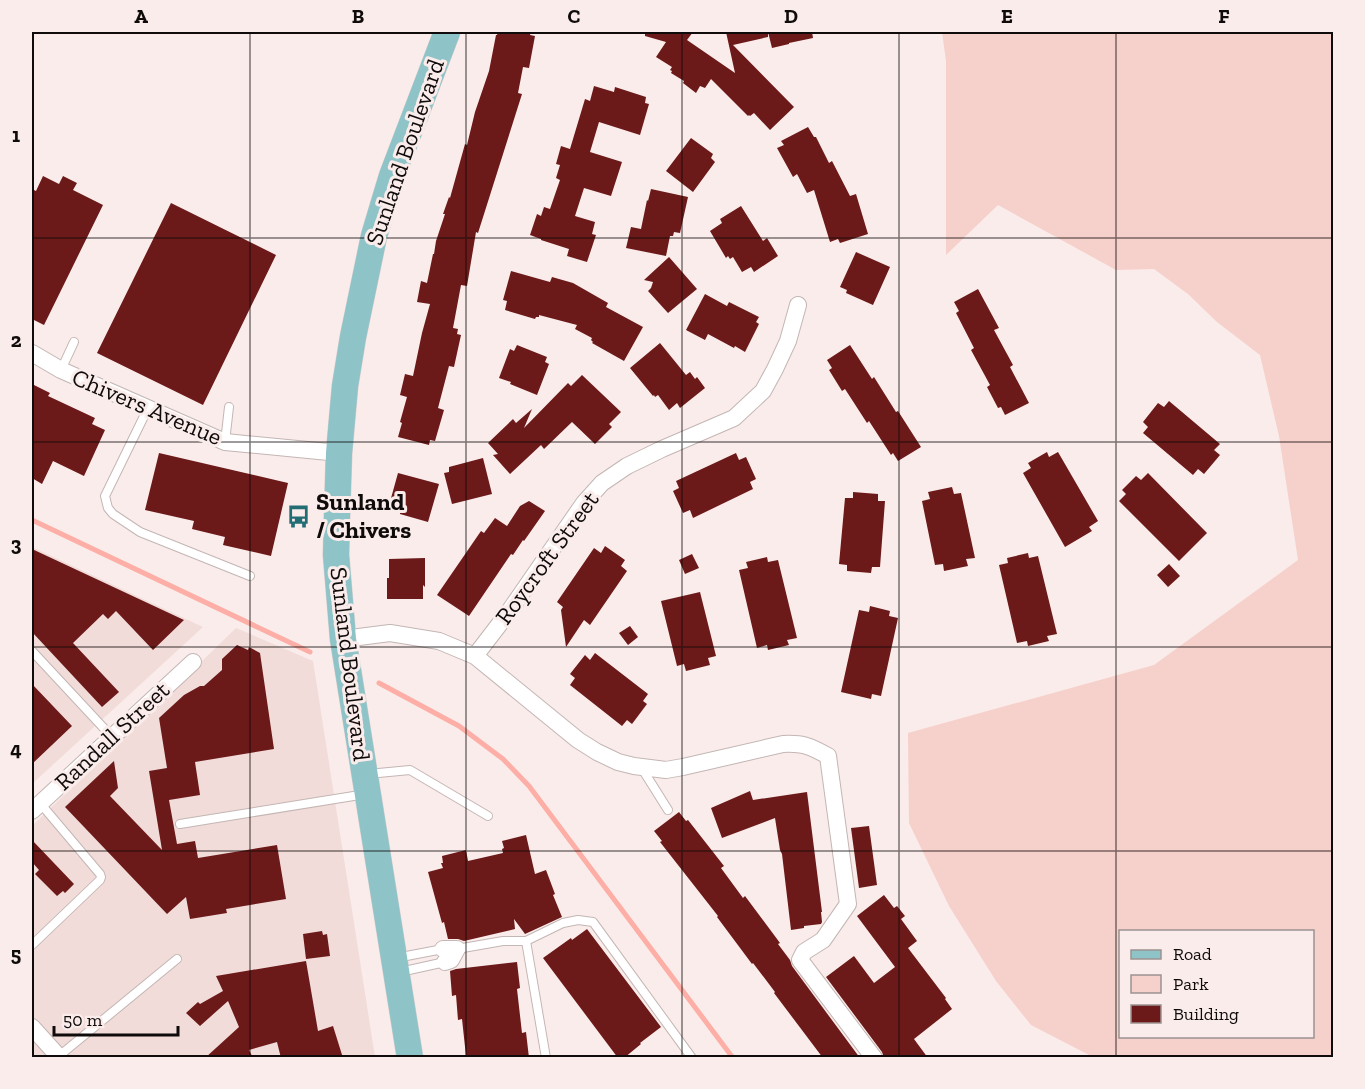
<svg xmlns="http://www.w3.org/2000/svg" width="1365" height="1089" viewBox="0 0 1365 1089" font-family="'Zilla Slab',serif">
<rect width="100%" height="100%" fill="#faecea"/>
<path fill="#f1dcd9" d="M32 547 203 627 32 784Z
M236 628 313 661 375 1057 32 1058V826Z"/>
<path fill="#f6d0cb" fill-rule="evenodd" d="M942 32H1333V1057H1093L1031 1025 996 981 949 906 909 823 908 733 1154 665 1298 560 1279 436 1260 355 1217 322 1188 294 1154 269 1116 270 998 205 946 255V61ZM1120 932H1312V1036H1120Z"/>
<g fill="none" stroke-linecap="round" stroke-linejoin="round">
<path stroke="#fdaea6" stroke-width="5" d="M32 520 310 652
M379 683 459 726 503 759 529 786 733 1058"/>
</g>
<path fill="#6c1919" d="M498 32H531L530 35 535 36 529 68 523 67 518 93 522 94 478 233 476 232 467 286 461 285 453 328 458 329 457 334 461 335 454 367 449 366 438 408 444 410 435 441 430 440 429 445 398 437 402 423 400 422 407 397 400 395 405 374 413 376 422 333 430 304 417 302 421 281 427 283 433 254H434L436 241 445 214H443L449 197 450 198 465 144 467 145 475 112 489 71 496 35H497Z
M645 32H693L687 40 735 73 726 32H768V37L733 45 794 107 770 130 754 113 750 116 749 115 748 116 711 79 705 88 700 86 696 93 683 83 684 81 671 73 672 71 670 70 672 67 656 57 666 42 645 36Z
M768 32H812L813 38 789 43V44L772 48Z
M594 86 614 92 615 87 646 97 645 103 649 104 640 135 599 122 590 152 622 162 611 196 584 188 575 216 595 222 592 234 596 235 587 262 567 256 569 249 541 240V239L530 235 537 214 541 216 544 207 550 209 560 180 556 178 560 165 556 164 561 146 570 149 585 99 590 101Z
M808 127 814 137H816L829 163 832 161 850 196 856 194 868 234 840 243 838 239 830 242 814 190 807 193 797 174 793 177 777 148 784 145 781 141Z
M691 138 713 154 711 158 715 162 693 192 666 171Z
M43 176 59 184 63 176 77 183 73 190 103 205 44 325 32 319V189L36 191Z
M651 189 688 197 680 233 674 232 673 236H670L666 256 626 248 631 227 641 229 647 200 648 201Z
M171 203 276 255 203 405 97 353Z
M741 206 763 241 767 238 778 256 754 272 751 267 742 272 733 257 730 259 728 256 726 258 710 231 722 223 720 219Z
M856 252 890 267 873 305 846 293 847 290 840 287Z
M669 257 697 289 668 313 648 291 651 288 653 282 644 280Z
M511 271 550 282 552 277 573 283 608 303 606 307 643 327 624 361 592 343 593 342 591 340 592 338 575 329 577 325 539 315V317H536L535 319 505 310 507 301 503 300Z
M978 289 999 328 994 330 1013 365 1010 367 1029 403 1005 415 1001 407 998 408 987 387 990 385 971 350 974 348 956 313 959 311 954 302Z
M705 294 727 306 729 302 759 317 756 322 759 324 745 352 735 346 734 348 708 334 705 340 686 330Z
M660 343 686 375 690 372 695 379 697 377 705 388 680 408 677 403 669 410 658 395 655 397 654 395 653 396 630 368Z
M517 345 547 357 545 362 549 364 537 395 510 384 511 382 499 378 510 349 514 351Z
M850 345 872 379 874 377 896 412 898 411 921 447 898 461 893 453 891 455 869 421 867 423 845 389 842 391 829 370 832 368 827 360Z
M582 375 621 412 609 424 612 427 595 444 572 422 544 449 541 445 510 474 493 455 498 454 488 443 513 419 516 423 532 409 524 428 568 383 571 386Z
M32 384 50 393 48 396 95 418 92 424 105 430 84 476 53 461 42 484 32 478Z
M1169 401 1220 444 1214 450 1220 455 1204 474 1198 469 1193 475 1143 433 1148 427 1143 422 1158 403 1164 407Z
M1047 452 1049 457 1058 452 1098 521 1089 527 1092 531 1065 547 1023 473 1031 468 1028 463Z
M159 453 288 483 271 556 223 545 225 537 192 529 194 521 145 510Z
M736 453 739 460 746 457 756 479 750 482 753 489 693 518 690 510 683 513 673 491 679 488 676 481Z
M483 458 492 494 452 504 444 473 449 472V467Z
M398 473 439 484 428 522 400 514V512L388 509Z
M1148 473 1207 533 1179 561 1119 501 1126 494 1122 490 1136 476 1141 480Z
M952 487 954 494 961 493 975 558 966 559 968 566 944 571 943 564 935 565 922 501 930 499 928 492Z
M853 492 878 494V501H885L880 567H872L871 573 847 571V565L839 564 845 498H853Z
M529 501 545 511 524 541 523 540 513 555 511 554 469 616 437 595 481 531 484 533 495 518 507 526 520 506Z
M605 546 625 560 621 566 627 571 590 625 584 620 566 647 561 610 563 607 557 602 594 548 601 553Z
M32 549 184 620 153 650 116 611 108 619 103 614 73 643 119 692 102 707 32 632Z
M1028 553 1029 558 1038 556 1057 634 1047 636 1049 641 1028 646 1027 641 1017 643 999 565 1008 563 1007 558Z
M692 554 699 568 685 574 679 560Z
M767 557 768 562 778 560 797 638 787 640 789 645 768 650 767 645 757 648 739 570 748 568 746 562Z
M425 558V587L423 585V599H387V578H389V559Z
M1169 564 1180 576 1168 587 1157 575Z
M700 592 716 656 708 658 710 665 686 671 684 664 677 666 661 601Z
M870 606 890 611 889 616 898 618 881 696 872 694 871 699 841 692 859 610 869 612Z
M630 626 638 637 628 645 619 633Z
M237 645 248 650 249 647 260 653 274 749 195 762 200 795 169 800 177 844 195 841 198 858 277 845 286 899 226 909 227 913 190 919 186 897 167 914 65 807 114 761 118 788 110 796 162 850 149 771 167 768 159 718 184 695 200 686H204L222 670V659Z
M595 653 648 694 643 701 647 704 632 724 627 720 622 726 570 685 575 678 570 674 585 655 590 660Z
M32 684 72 726 32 764Z
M750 791 753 800 807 792 822 912H821L822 922 821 924 804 926V928L791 930 782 854 780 850 775 818 722 838 711 808Z
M679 812 686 821 688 820 724 866 721 868 743 898 745 896 780 943 778 944 790 960 792 966 860 1058H823L774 993 775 992 753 963 752 964 717 917 718 916 660 842 662 841 654 831Z
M869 826 877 885 859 888 851 828Z
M526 835 535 874 546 870 555 894 553 895 562 917 525 934 514 919 515 929 464 941 458 939H448L444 922 442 923 428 872 443 868 441 863H443L442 856 466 850 468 861 503 853 502 849 504 848 502 841Z
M32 840 74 884 65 893 63 891 57 896 35 874 39 870 32 862Z
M884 895 894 908 897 906 905 916 901 919 917 941 908 948 946 998 945 999 952 1009 914 1039 928 1058H884L882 1052 826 977 854 956 874 983 895 967 857 916Z
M587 929 661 1027 640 1043 641 1044 624 1058H618L543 958 571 938 572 940Z
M322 931 323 935 327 934 330 956 306 959 303 934Z
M306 961 318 1031 333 1026 343 1058H281L277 1042 249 1050 253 1058H205L239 1027 228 1001 200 1026 186 1013 198 1002 200 1004 223 991 216 976Z
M517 962 520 988 517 989 522 1033 526 1032 529 1058H470V1055L466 1056 462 1019 458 1020 456 995 452 996 450 971 456 969Z"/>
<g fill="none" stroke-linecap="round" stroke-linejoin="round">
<defs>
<path id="service" d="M61 370 74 342
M148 408 105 496 108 508 113 514 140 532 250 576
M225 442 229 407
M32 651 112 737
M641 767 668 810
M368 774 410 770 488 816
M180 824 366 794
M526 941 546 1058
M32 945 100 880 101 877 100 874 40 803
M457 949 503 941H526L563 923 578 920 593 922 692 1058
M396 958 443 949
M400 972 445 962
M59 1056 177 959"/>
<path id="minor" d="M32 353 61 370 225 442 339 453
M343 639 390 633 439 641 475 656 578 740 597 752 618 762 634 766 666 770 683 767 783 744C803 743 810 746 828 756L848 904 823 940 804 952 800 960 874 1058
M475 656 508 613 584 503 602 483 627 466 662 449 734 418 763 391 775 369 788 341 798 305
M32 811 193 662
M443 949H457L451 960 445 962
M32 1027 60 1058"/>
<path id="primary" d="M410 1058 343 639 336 555 337 516 339 453 345 386 353 337 374 236 392 176 447 32"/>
</defs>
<use href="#service" stroke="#c3b6b4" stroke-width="10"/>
<use href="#minor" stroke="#c3b6b4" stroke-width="18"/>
<use href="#primary" stroke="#cfcece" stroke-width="27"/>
<use href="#service" stroke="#fff" stroke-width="8"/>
<use href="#minor" stroke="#fff" stroke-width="16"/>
<use href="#primary" stroke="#8ec3c8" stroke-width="26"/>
</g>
<path fill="none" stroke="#0f0b0b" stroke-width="1.5" stroke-opacity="0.55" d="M250 32V1058M466 32V1058M682 32V1058M899 32V1058M1116 32V1058M32 238H1334M32 442H1334M32 647H1334M32 851H1334"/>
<defs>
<symbol id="bus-bare" viewBox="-9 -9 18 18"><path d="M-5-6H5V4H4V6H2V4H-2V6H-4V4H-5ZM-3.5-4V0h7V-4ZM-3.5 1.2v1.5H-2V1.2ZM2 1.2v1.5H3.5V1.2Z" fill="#226d74" stroke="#faecea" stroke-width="2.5" paint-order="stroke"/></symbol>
</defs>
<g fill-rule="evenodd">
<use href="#bus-bare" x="282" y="500" width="33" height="33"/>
</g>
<g text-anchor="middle" stroke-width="6" stroke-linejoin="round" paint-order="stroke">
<g font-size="24" fill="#0f0b0b" stroke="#faecea">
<text transform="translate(405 152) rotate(-71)" y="8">Sunland Boulevard</text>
<text transform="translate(147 407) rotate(23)" y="8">Chivers Avenue</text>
<text transform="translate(547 558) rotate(-54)" y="8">Roycroft Street</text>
<text transform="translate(350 664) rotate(83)" y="8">Sunland Boulevard</text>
<text transform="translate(112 736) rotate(-43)" y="8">Randall Street</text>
</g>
<g font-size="24" font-weight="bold" fill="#0f0b0b" stroke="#faecea" text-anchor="start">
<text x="316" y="510">Sunland<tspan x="316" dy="28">/ Chivers</tspan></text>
</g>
</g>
<rect width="1365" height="1089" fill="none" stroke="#faecea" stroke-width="66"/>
<rect x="1119" y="930" width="195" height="108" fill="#faecea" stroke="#9c9291" stroke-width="1.5"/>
<rect x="1131" y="950" width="30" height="9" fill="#8ec3c8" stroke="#9c9291" stroke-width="1.5"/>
<text x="1173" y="960" font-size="18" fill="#0f0b0b">Road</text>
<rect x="1131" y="975" width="30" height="18" fill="#f6d0cb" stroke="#9c9291" stroke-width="1.5"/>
<text x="1173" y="990" font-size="18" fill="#0f0b0b">Park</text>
<rect x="1131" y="1005" width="30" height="18" fill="#6c1919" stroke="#9c9291" stroke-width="1.5"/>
<text x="1173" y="1020" font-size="18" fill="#0f0b0b">Building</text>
<path d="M54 1026v9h124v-9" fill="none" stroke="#0f0b0b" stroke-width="3"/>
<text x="63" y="1026" font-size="18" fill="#0f0b0b" stroke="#faecea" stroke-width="4.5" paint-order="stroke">50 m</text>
<rect x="33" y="33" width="1299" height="1023" fill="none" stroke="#0f0b0b" stroke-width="2"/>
<g font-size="20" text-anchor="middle" font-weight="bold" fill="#0f0b0b">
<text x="141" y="23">A</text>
<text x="358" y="23">B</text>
<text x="574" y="23">C</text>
<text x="791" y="23">D</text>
<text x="1007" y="23">E</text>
<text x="1224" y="23">F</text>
<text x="16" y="142">1</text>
<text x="16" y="347">2</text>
<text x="16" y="551">3</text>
<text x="16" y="756">4</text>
<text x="16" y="961">5</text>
</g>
</svg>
